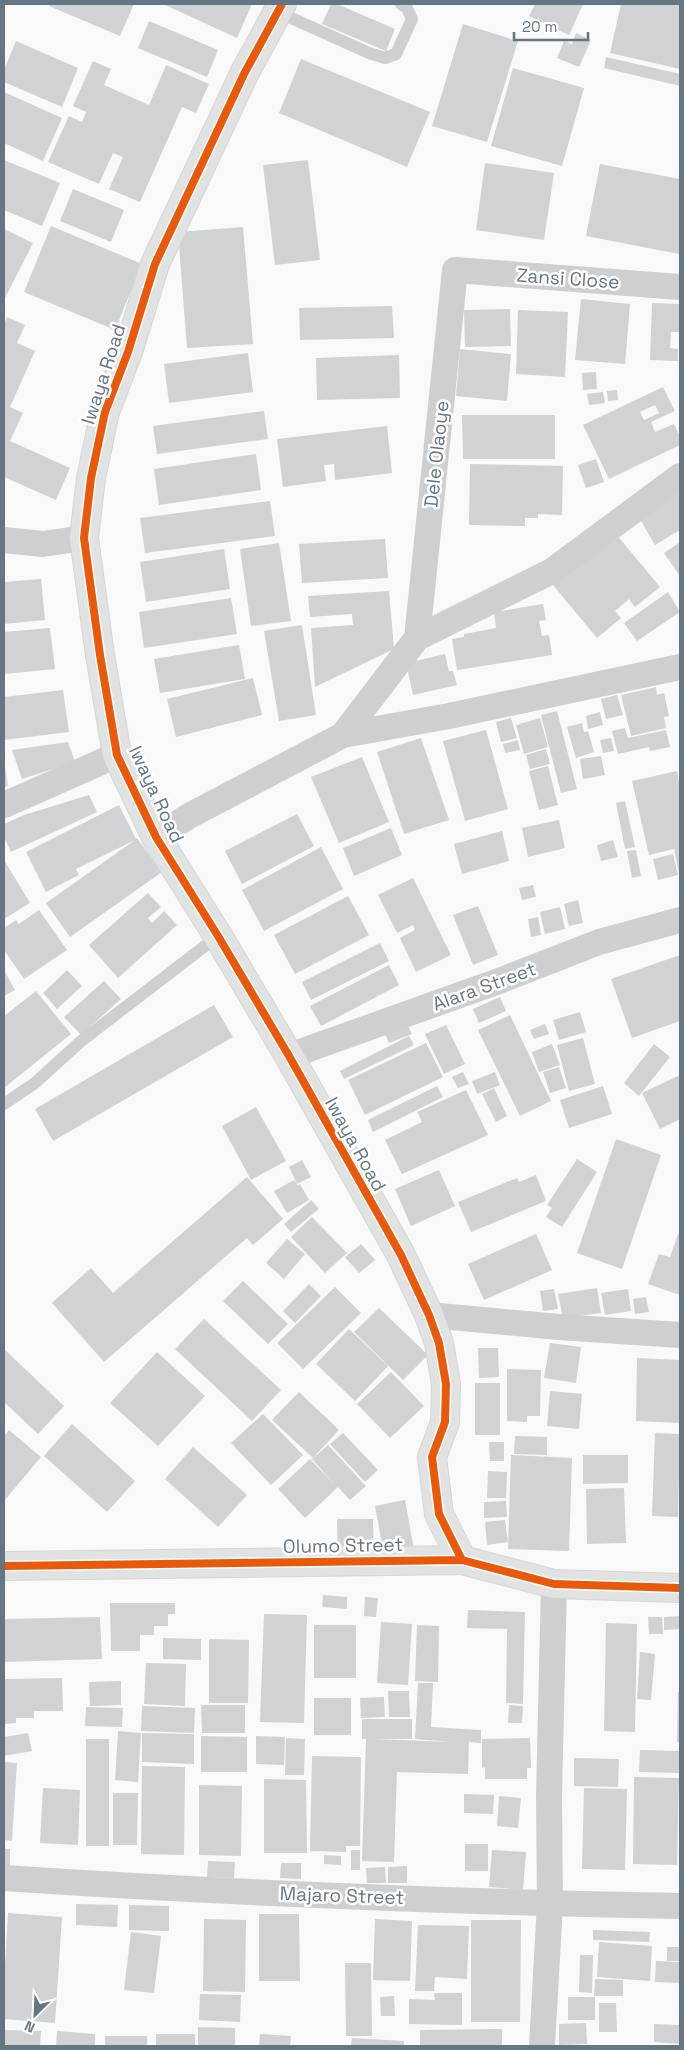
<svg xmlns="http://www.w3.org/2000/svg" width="684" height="2050" viewBox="0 0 684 2050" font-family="'Space Grotesk',sans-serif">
<rect width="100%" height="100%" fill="#f9f9f9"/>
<path fill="#d0d2d3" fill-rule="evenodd" d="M50 4H134L120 36 49 6Z
M163 4H252L237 38Z
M331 4H337L395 29 386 51 322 24Z
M535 4H583L569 35 529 16Z
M621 4H680V69L610 53Z
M149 21 218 50 207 77 138 48Z
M463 24 518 41 487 142 432 126Z
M576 33 591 40 579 67 557 58 564 41 572 44Z
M16 41 78 68 62 107 4 82V70Z
M606 57 680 74V86L604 68Z
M301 59 430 112 407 167 279 113Z
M93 61 111 69 104 85 149 105 166 65 209 84 196 113 182 107 140 202 109 189 123 157 113 153 99 184 48 162 69 116 82 122 86 112 73 106Z
M513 68 584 88 562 166 491 146Z
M4 92 62 118 43 161 4 143Z
M4 160 60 183 42 226 4 210Z
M308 160 320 260 275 265 263 165Z
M485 163 554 173 544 240 476 230Z
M600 164 680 179 679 254 586 236Z
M73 189 124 210 111 242 60 221Z
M51 226 142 264 115 330 24 292Z
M243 227 253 344 187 348 178 232Z
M4 229 33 243 5 298 4 297Z
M581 299 630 304 625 364 575 360Z
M652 303 680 304 679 332H671L670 348 678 349V361L650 360Z
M392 306 394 338 300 340 299 308Z
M510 309 511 346 465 347 464 310Z
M518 310 568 312 565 377 516 374Z
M7 317 25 325 17 343 35 351 10 407 23 413 10 441 70 468 56 500 4 477V325Z
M460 349 511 354 507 401 456 396Z
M248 353 253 392 169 403 164 364Z
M399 355 400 398 317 400 316 358Z
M596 372 597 389 583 390 582 373Z
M663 387 675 411 651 422 655 432 674 424 680 437V445L609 479 583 425ZM655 405 659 413 644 420 640 412Z
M617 390 618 400 608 401 607 391Z
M603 392 605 403 589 405 587 394Z
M264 411 268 439 157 454 153 426Z
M462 415H555V459H463Z
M387 426 392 473 335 480 334 464 324 465 326 481 283 487 277 439Z
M256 454 261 490 159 505 154 469Z
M596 459 604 482 586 488 578 465Z
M470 464 563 466 562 515 538 514V518H525V526L469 525Z
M678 492 680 495V530L655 545 638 516Z
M270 501 275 536 145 553 140 518Z
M616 534 660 587 635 607 629 599 615 611 621 618 597 638 553 585Z
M385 539 388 578 302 583 299 544Z
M680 542V576L664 553Z
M279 543 291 621 251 626 240 549Z
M224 549 230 589 146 602 140 562Z
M41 579 45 620 4 624V582Z
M389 591 394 649 315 687 311 628 353 625 352 614 310 617 308 596Z
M668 592 680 612 637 641 624 623Z
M231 598 237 634 144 648 139 612Z
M543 604 546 620 539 621 542 636 549 635 552 655 457 670 452 639 464 637V634L496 628 494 612Z
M302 625 316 715 279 721 264 631Z
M50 628 55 669 4 674V632Z
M239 645 245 679 160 693 154 659Z
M445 654 449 671H453L457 685 413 695 406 663Z
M253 678 262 715 176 737 167 699Z
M656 687 657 695 664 693 669 716 664 717 666 728 631 736 621 695Z
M63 690 69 732 4 740V697Z
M617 695 623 715 606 719 601 699Z
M557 711 577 789 561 793 541 715Z
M600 712 603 725 588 729 586 716Z
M511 718 517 738 501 742 496 722Z
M540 718 548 747 524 754 516 725Z
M582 723 584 732 588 731 594 752 576 758 567 727Z
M625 728 628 738 666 730 670 747 650 751 649 747 618 754 612 731Z
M486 730 508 809 465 821 443 741Z
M421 738 449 820 404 834 377 752Z
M611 738 614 751 603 753 600 740Z
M518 740 520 750 505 753 503 744Z
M68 742 75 762 22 779 12 750Z
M546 749 550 764 530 769 526 755Z
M601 756 605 775 583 779 580 759Z
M362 757 389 822 339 843 311 777Z
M4 760 8 786 4 787Z
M548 766 558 805 539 810 529 771Z
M677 771 680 787 679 873 674 849 649 855 632 781Z
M89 795 97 812 11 852 4 837V824L24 815Z
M625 801 635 847 625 849 616 803Z
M119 805 136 839 137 838 162 872 70 937 46 903 135 840 76 869 79 875 46 892 26 852Z
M297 814 314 846 242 884 225 851Z
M559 820 565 848 528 857 522 828Z
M391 828 402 855 354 876 343 848Z
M502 831 509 861 462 874 454 844Z
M613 840 618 857 601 861 597 845Z
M321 847 343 889 264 931 242 890Z
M636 850 641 876 632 878 627 851Z
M673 854 678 875 658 880 653 859Z
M4 860 30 903 4 919Z
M413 878 451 955 416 972 400 938 415 930 413 925 397 933 378 895Z
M533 885 536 897 522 900 519 888Z
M148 893 161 907 148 918 152 923 164 911 177 925 118 978 89 945Z
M348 896 369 935 295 974 274 935Z
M578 900 583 923 569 926 564 904Z
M478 906 498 955 473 965 453 915Z
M560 907 565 929 545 934 540 912Z
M39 910 67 950 24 979 4 950V928L16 920 19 924Z
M538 917 541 935 531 937 528 919Z
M380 943 389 961 311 1000 302 982Z
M680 955V1021L632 1038 611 979Z
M389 965 399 985 321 1026 310 1006Z
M4 970 15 990 4 996Z
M67 970 82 986 57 1009 43 993Z
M104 981 121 999 81 1035 64 1017Z
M36 991 71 1034 4 1088V1016Z
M500 997 506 1011 479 1023 473 1009Z
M214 1005 233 1037 53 1141 35 1109Z
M580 1012 586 1032 559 1040 553 1020Z
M510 1015 551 1101 520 1116 478 1030Z
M406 1022 412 1034 389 1043 384 1032Z
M545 1024 549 1034 534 1039 530 1030Z
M446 1025 465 1064 444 1074 425 1034Z
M409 1036 414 1045 344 1079 340 1071Z
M583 1038 595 1084 569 1091 557 1045Z
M426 1043 443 1077 365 1115 348 1080Z
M552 1044 560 1065 539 1072 532 1052Z
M654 1044 670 1057 639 1096 624 1083Z
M559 1067 566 1088 550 1093 543 1072Z
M463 1072 469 1084 458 1088 452 1077Z
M495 1072 500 1085 477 1094 472 1081Z
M680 1075V1119L660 1129 642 1093Z
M437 1086 443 1097 373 1132 368 1120Z
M603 1086 612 1114 569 1128 560 1100Z
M494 1088 507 1116 496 1122 482 1094Z
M466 1090 488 1135 402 1174 385 1140 422 1122 417 1112Z
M256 1107 286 1161 251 1180 222 1126Z
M616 1139 661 1155 622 1269 577 1253Z
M577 1159 597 1172 562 1227 546 1217 552 1208 547 1205Z
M302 1160 311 1177 297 1184 289 1167Z
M439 1170 455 1206 411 1226 395 1189Z
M536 1175 546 1201 471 1232 458 1202 517 1178 519 1182Z
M247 1177 283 1219 253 1245 247 1238 104 1362 52 1303 91 1268 113 1293Z
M294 1180 298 1186 300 1184 309 1200 287 1213 274 1191Z
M311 1200 319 1209 291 1232 284 1224Z
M312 1217 347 1253 325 1273 291 1237Z
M680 1229V1295L648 1284 659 1254 670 1257Z
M536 1234 552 1270 484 1300 468 1264Z
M287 1239 305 1254 284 1279 266 1263Z
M361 1244 375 1260 359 1273 345 1257Z
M243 1281 288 1324 268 1344 223 1301Z
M309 1284 321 1296 295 1323 283 1311Z
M335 1287 361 1313 303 1369 277 1343Z
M597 1288 601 1313 563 1318 558 1294Z
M554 1289 558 1309 543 1311 540 1291Z
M628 1289 631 1311 605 1315 601 1293Z
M646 1297 649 1312 635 1314 633 1299Z
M379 1308 428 1355 403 1380 354 1332Z
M204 1319 281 1390 252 1421 175 1349Z
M349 1329 388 1366 355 1401 316 1364Z
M550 1343 581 1347 576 1383 544 1378Z
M478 1348H498L499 1377 479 1378Z
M4 1349 64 1406 38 1434 4 1402Z
M157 1352 205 1396 158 1446 110 1403Z
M637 1358 680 1360V1423L636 1421Z
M507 1369 541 1370 540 1416H527V1422L507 1421Z
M391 1372 424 1406 390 1438 357 1404Z
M475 1383H500V1435H475Z
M550 1391 582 1394 579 1429 547 1426Z
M299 1392 339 1430 313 1458 272 1420Z
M263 1414 303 1455 271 1485 231 1443Z
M72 1424 135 1481 107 1512 44 1456Z
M9 1430 41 1457 4 1501V1437Z
M343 1433 378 1470 365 1482 330 1444Z
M655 1433 680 1434 678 1517 652 1516Z
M515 1436 547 1437V1455L514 1454Z
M489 1442H504V1461H490Z
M328 1445 366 1486 350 1500 338 1487 305 1518 278 1489 310 1459 335 1485 312 1459Z
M193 1447 247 1495 218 1527 165 1479Z
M511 1455 572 1458 569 1551 508 1549Z
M583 1455H628V1483L583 1484Z
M488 1471 507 1472 506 1498H487Z
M624 1488 626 1543 587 1544 586 1489Z
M405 1500 414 1550 384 1556 375 1506Z
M506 1501 507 1517 484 1518V1502Z
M337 1519H373L374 1557H338Z
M505 1520 508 1542 487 1545 485 1522Z
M323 1595 347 1597V1609L322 1607Z
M365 1597 378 1598 376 1617 364 1616Z
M110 1603H175V1614H168V1626H154V1635H140V1651H111Z
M468 1610 525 1612 523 1704 506 1703 507 1629 467 1628Z
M264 1614 307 1615 304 1723 260 1722Z
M680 1616V1629L664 1630V1617Z
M100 1617 102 1659 4 1662V1619Z
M648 1617H662L663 1634H649Z
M381 1622 412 1624 408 1685 377 1683Z
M606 1623 637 1624 635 1732 604 1731Z
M314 1625H356V1678H314Z
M417 1625 439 1626 438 1682 415 1681Z
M163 1638 201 1639V1660L163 1659Z
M209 1639 249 1640 248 1703H209Z
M640 1652 655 1654 651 1700 637 1699Z
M146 1663 186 1664 185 1706 144 1704Z
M62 1678 63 1711H34V1718H16V1723L4 1724V1679Z
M121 1681V1705L90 1706 89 1682Z
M418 1683H433L431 1727 481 1730V1743L469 1742 468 1774 397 1772 394 1862 362 1861 366 1739H362V1719H412V1739H376L452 1742 415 1739Z
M388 1691H409L410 1717H389Z
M678 1692H680V1742H677Z
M384 1697 385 1717 361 1718 360 1698Z
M314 1698H351V1735H314Z
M201 1705H245V1733H202Z
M509 1705 523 1706 522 1723H508Z
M142 1706 195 1708 194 1733 141 1731Z
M86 1707 123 1708 122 1727 85 1726Z
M118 1731 141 1733 138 1782 115 1780Z
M28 1733 32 1751 4 1756V1737Z
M142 1733 194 1734V1764L142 1762Z
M201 1736 247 1737V1772H201Z
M256 1736 285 1737 284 1765 256 1764Z
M286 1738 305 1739 304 1775H285Z
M530 1738 531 1768H527V1779H485V1767L482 1768V1739Z
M86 1739H109V1846H86Z
M640 1750 680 1751V1773L639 1772Z
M312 1756 361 1757 360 1846H346V1852L310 1851Z
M574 1758 619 1759 618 1787 574 1786Z
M4 1762 17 1763 12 1841 4 1840Z
M142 1766 185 1767 184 1855 141 1854Z
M634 1777 679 1778 677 1865 633 1864Z
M264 1779 306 1780 307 1853H264Z
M199 1785 242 1786 241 1856 199 1855Z
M43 1788 80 1790 78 1845 40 1843Z
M584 1788 627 1789 625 1870 582 1869Z
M113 1793H138L137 1845H113Z
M464 1794 494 1795 493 1814 464 1813Z
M499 1796 521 1798 518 1828 497 1826Z
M465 1844H488V1871H465Z
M4 1849H10V1869H4Z
M351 1850H360V1870H351Z
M492 1850 526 1852 523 1890 489 1887Z
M324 1855 341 1856V1865L324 1864Z
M208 1861 235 1862 234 1878 207 1877Z
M281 1863H301V1879L280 1878Z
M407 1866V1883H388V1867Z
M385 1867 386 1883H367L366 1868Z
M76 1904 118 1905 117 1927 76 1925Z
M129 1905 169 1906V1931L129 1930Z
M8 1913 62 1917 55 2023 4 2019V1982Z
M259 1914H299L300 1981H259Z
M204 1919 246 1920 245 1992 203 1991Z
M375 1919 412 1921 410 1981 373 1980Z
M471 1920H521L520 2022H471Z
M418 1925 469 1926 467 1979 435 1977 434 1991H415Z
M593 1930 650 1932 649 1942 593 1940Z
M131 1932 161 1936 154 1993 124 1990Z
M599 1942 652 1946 650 1981 597 1977Z
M667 1947H680V1961H667Z
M580 1955H593L592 1993 579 1992Z
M656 1961 680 1962V1983L655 1982Z
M345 1963H371L372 2036H346Z
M595 1979 623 1980V1996H594Z
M434 1993H462V2025L409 2024V1999L435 2000Z
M200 1994 241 1995 240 2022 199 2020Z
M394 1996 395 2016H381L380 1997Z
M568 1997H595V2020H568Z
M599 2003H616L617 2032H599Z
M586 2023 587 2044 559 2045V2024Z
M654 2024 680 2025V2044L654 2042Z
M198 2027 235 2028V2046H198Z
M502 2029V2046H420V2030Z
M4 2030 41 2031 40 2046H4Z
M57 2031 95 2034V2046H56Z
M156 2034H195V2046H156Z
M260 2034 291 2036 290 2046H259Z
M105 2036H147V2046H105Z
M352 2038 404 2041V2046H351Z"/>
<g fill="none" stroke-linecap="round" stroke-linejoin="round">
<defs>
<path id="secondary" d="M282 4 244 74 155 264 128 352 105 412 91 478 84 538 100 655 117 755 156 837 218 936 289 1056 401 1255 429 1315 439 1343 446 1384 445 1422 432 1457 439 1514 462 1560
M4 1566 462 1560 554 1584 680 1588"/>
</defs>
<use href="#secondary" stroke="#d5d6d7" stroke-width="30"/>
<path stroke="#cecfd0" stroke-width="12" d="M278 12 369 53 385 58 396 54 412 19 407 8 401 4
M4 1104 35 1083 80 1042 218 936"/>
<path stroke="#cecfd0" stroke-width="26" d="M4 540 43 544 84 538
M417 638 455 270 680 287
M343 735 449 716 680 667
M4 805 117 755
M156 837 189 816 343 735 417 638 552 571 680 476
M289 1056 499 981 599 942 680 920
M429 1315 559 1327 680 1335
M4 1878C229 1893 455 1902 680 1906
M542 2046 550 1904 549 1796 554 1584"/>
<use href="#secondary" stroke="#e1e2e2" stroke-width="28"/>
<defs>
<path id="cycleway" d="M282 4 244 74 155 264 128 352 105 412 91 478 84 538 100 655 117 755 156 837 218 936 289 1056 401 1255 429 1315 439 1343 446 1384 445 1422 432 1457 439 1514 462 1560
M4 1566 462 1560 554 1584 680 1588"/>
</defs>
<use href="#cycleway" stroke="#fff" stroke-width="11"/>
<use href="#cycleway" stroke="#e8590c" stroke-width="8"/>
</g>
<g text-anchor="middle" stroke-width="5" stroke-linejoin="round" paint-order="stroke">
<g font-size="19" fill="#657683" stroke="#fff">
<text transform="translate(568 278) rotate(4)" y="7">Zansi Close</text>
<text transform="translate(103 374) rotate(-72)" y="7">Iwaya Road</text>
<text transform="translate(436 454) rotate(-84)" y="7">Dele Olaoye</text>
<text transform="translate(157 794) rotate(65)" y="7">Iwaya Road</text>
<text transform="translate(484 986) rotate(-20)" y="7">Alara Street</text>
<text transform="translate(356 1144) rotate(61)" y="7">Iwaya Road</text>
<text transform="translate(343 1545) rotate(-1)" y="7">Olumo Street</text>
<text transform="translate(342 1895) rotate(2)" y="7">Majaro Street</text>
</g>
</g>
<rect width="684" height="2050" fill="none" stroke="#657683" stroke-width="10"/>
<g transform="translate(35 2015) rotate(204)" stroke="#ffffff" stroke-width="4" paint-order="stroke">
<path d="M0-4L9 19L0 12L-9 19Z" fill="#657683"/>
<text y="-8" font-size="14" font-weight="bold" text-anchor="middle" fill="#657683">N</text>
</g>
<path d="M514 32v8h74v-8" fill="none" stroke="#657683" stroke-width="2.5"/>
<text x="522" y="32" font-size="15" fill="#657683" stroke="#ffffff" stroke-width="4" paint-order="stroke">20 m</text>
</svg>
